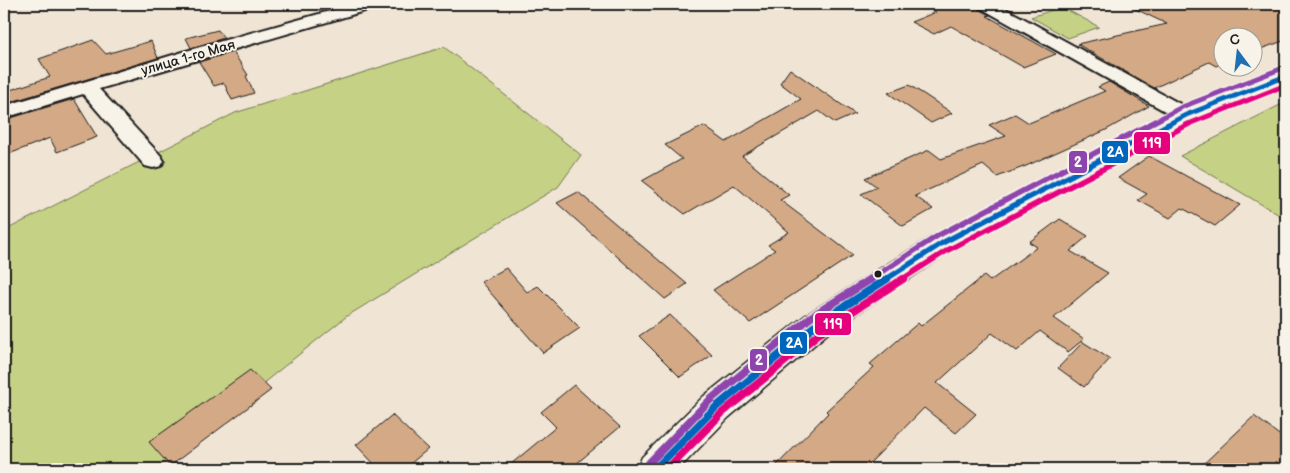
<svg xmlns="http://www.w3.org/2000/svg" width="1290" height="473" viewBox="0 0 1290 473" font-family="'Balsamiq Sans',sans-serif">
<rect width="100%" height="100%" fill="#f0e4d4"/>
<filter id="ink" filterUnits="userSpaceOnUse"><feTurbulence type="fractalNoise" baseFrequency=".02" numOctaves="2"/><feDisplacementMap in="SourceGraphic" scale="10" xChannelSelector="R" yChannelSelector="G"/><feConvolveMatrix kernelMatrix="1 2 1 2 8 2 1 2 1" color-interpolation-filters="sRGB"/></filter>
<g filter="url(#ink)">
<path fill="#c5d285" stroke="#707750" d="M1062 7 1099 27 1068 38 1031 17Z
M444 47 581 155 558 187 347 316 156 469H87L81 467 78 469H4V231L235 113Z
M1280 105 1286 108V219L1180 156Z"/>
<path fill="#d4a986" stroke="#1c1c1c" d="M922 4H975L978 9 990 15 987 16 1056 54 1023 67 951 26 934 34 911 22 936 12Z
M1125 4H1286V40L1252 52V38H1222V63L1216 66 1209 62 1154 88 1077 44 1167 24Z
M218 30 224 38 191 48 186 38Z
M93 40 106 54 151 41 158 58 4 104V92L50 77 39 59Z
M233 52 248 75 246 76 254 93 232 100 224 83 214 86 199 62Z
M790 69 855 114 835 123 819 111 742 156 789 195 780 200 853 255 750 323 713 290 775 250 768 245 789 232 734 185 685 214 642 181 682 159 665 145 704 126 726 142 801 99 780 83Z
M1109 82 1149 106 1106 130 1026 166 997 177 983 165 915 196 933 209 903 226 861 194 877 187 865 178 929 150 941 159 1006 136 989 125 1015 114 1029 123 1105 91 1098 87Z
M909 85 925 95 952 113 931 123 888 93Z
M74 99 97 137 57 152 50 138 4 156V120Z
M1149 156 1240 205 1215 226 1182 208 1170 218 1138 200 1147 194 1118 178Z
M578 192 687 284 665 299 557 203Z
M1060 219 1088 236 1070 251 1108 273 1054 318 1084 339 1068 352 1040 331 1017 351 992 333 937 383 976 414 956 433 924 408 864 469H773L828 413 826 411 874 367 870 364 918 323 921 326 984 276 990 281 1037 247 1029 242Z
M506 268 527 292 538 286 580 328 543 353 481 282Z
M670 315 712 355 680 377 639 336Z
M1083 342 1110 359 1084 387 1058 368Z
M250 370 271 390 170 466 149 442Z
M574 385 620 427 570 469H505L556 427 541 412Z
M392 415 428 449 404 469H379L356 445Z
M1254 416 1286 440V469H1198Z"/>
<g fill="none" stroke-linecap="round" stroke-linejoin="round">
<defs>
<path id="minor" d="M355 4H380L378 7 99 89 161 156 164 161 161 166 153 168 145 166 83 94 4 118V106L193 49Z
M977 4H997L1193 111 1196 115 1193 119 1186 121 1179 119 979 7Z"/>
<path id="primary" d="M1286 70V83L1194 120 954 249 828 333 728 418 679 469H637L642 457 704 396 806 315 934 235 1178 110Z"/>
</defs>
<use href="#minor" stroke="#1c1c1c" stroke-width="4"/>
<use href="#primary" stroke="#1c1c1c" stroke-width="3"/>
<use href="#minor" fill="#f7f3e8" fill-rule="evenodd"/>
<use href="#primary" fill="#f7f3e8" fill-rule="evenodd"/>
<defs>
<path id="bus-1-far2" d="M1167 125 1186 115 1286 76"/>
<path id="bus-1-far1" d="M885 280 944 242 1169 124"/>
<path id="bus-1" d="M655 469 716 407 817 324 887 279"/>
<path id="bus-2-far2" d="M1186 125 1286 85"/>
<path id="bus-2-far1" d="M901 280 948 250 1189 124"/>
<path id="bus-2" d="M667 469 722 413 822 331 903 279"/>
<path id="bus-3-far2" d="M1148 125 1182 107 1283 68"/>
<path id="bus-3-far1" d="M869 280 939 235 1150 124"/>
<path id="bus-3" d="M649 463 710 400 811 317 871 279"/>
</defs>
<use href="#bus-1-far2" stroke="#f7f3e8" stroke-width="8"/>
<use href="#bus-1-far1" stroke="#f7f3e8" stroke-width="9"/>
<use href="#bus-1" stroke="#f7f3e8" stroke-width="11"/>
<use href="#bus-2-far2" stroke="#f7f3e8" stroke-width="8"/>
<use href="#bus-2-far1" stroke="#f7f3e8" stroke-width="9"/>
<use href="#bus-2" stroke="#f7f3e8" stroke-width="11"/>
<use href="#bus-3-far2" stroke="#f7f3e8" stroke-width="8"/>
<use href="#bus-3-far1" stroke="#f7f3e8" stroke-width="9"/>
<use href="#bus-3" stroke="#f7f3e8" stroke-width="11"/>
<use href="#bus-1-far2" stroke="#0065bd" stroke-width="5"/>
<use href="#bus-1-far1" stroke="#0065bd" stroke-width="5.5"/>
<use href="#bus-1" stroke="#0065bd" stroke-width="8"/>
<use href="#bus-2-far2" stroke="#e5007d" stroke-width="5"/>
<use href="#bus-2-far1" stroke="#e5007d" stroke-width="5.5"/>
<use href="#bus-2" stroke="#e5007d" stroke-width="8"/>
<use href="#bus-3-far2" stroke="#8e44ad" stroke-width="5"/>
<use href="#bus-3-far1" stroke="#8e44ad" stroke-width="5.5"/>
<use href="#bus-3" stroke="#8e44ad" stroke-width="8"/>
</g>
</g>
<circle fill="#1c1c1c" stroke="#f7f3e8" stroke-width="2" cx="878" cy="274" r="4.5"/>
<g text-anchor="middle" stroke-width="4" stroke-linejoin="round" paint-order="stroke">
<g font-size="14" fill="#1c1c1c" stroke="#f7f3e8">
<text transform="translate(188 57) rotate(-16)" y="5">улица 1-го Мая</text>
</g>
</g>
<g stroke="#f7f3e8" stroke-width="2">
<rect x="1133" y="131" width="38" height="24" rx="5" fill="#e5007d"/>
<rect x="1101" y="140" width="28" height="24" rx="5" fill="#0065bd"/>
<rect x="1068" y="150" width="20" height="24" rx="5" fill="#8e44ad"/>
<rect x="814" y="312" width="38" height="24" rx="5" fill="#e5007d"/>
<rect x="779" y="331" width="29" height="24" rx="5" fill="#0065bd"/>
<rect x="749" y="348" width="19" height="24" rx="5" fill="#8e44ad"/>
</g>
<g font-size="14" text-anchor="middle" font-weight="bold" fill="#fff">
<text x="1152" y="148">119</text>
<text x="1115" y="157">2А</text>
<text x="1078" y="167">2</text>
<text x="833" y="329">119</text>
<text x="794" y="348">2А</text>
<text x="759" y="365">2</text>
</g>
<rect width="1290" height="473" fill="none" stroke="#f7f3e8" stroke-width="20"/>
<rect x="10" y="10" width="1270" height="453" fill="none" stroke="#1c1c1c" stroke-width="2" filter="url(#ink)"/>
<g transform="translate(1238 52) rotate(345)"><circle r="24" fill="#f7f3e8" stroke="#9f9d96"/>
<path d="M0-4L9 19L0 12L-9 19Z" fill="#1f6fb2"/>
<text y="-8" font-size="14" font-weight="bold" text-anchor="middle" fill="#1c1c1c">С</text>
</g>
</svg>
